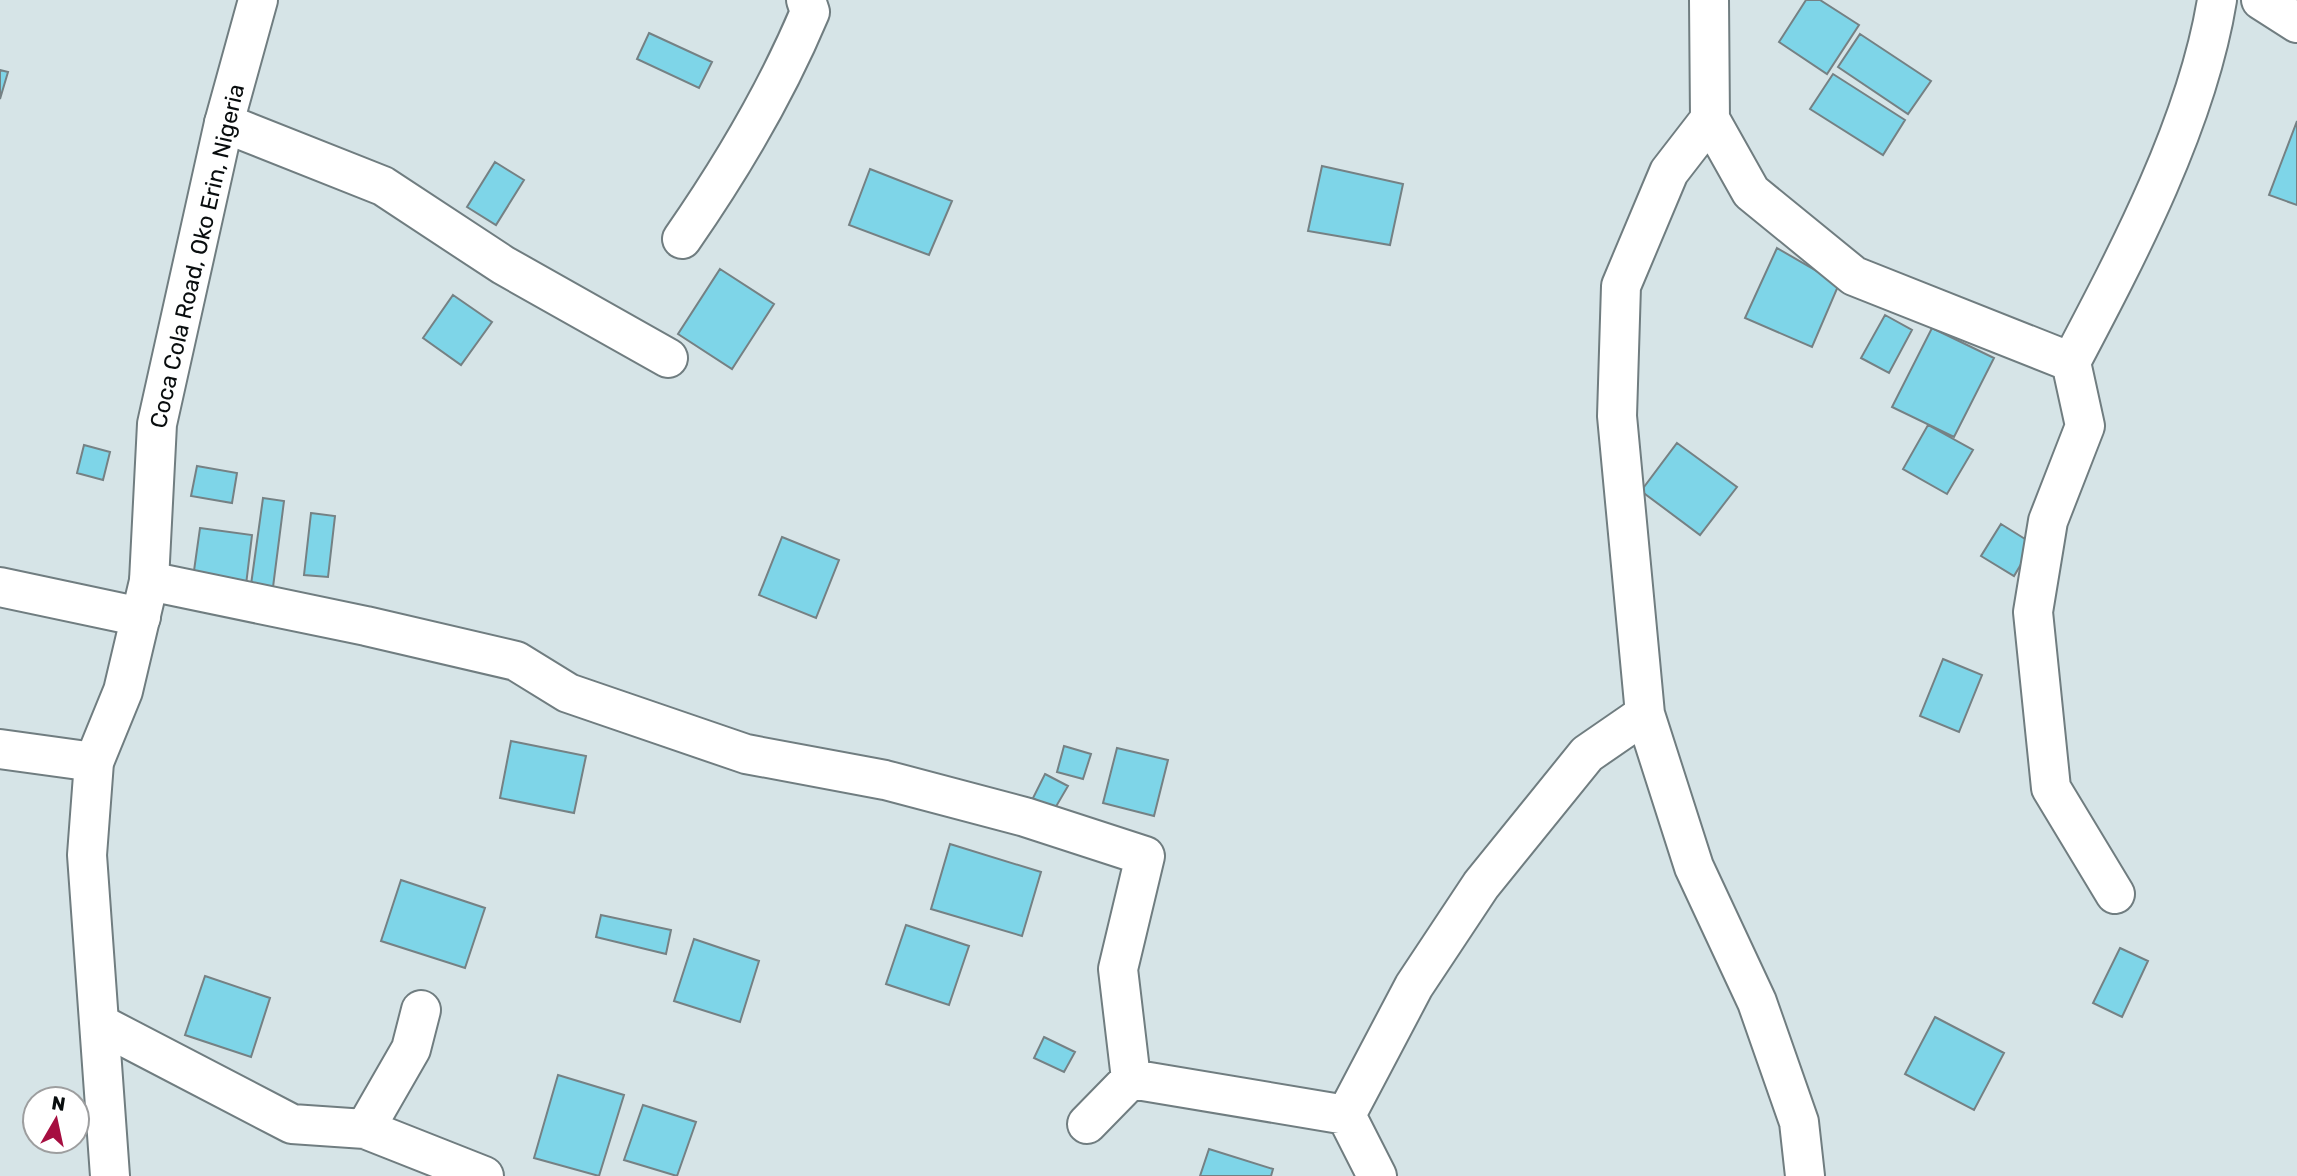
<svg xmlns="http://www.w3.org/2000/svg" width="2297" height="1176" viewBox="0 0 2297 1176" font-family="Rubik,sans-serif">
<rect width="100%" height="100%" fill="#d6e4e7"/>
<path fill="#7ed5e8" stroke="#758184" stroke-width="2" d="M1806 0H1820L1859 25 1827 74 1779 42Z
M649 33 712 62 699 88 637 59Z
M1860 34 1931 81 1908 114 1838 67Z
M0 70 8 72 0 99Z
M1833 74 1905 120 1883 155 1810 109Z
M2297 121V205L2269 195Z
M495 162 524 180 496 225 467 207Z
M1322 166 1403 184 1390 245 1308 231Z
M870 169 952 201 929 255 849 225Z
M1777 248 1839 284 1812 347 1745 318Z
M720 269 774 304 732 369 678 334Z
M453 295 492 322 461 365 423 338Z
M1885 315 1912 330 1889 373 1861 358Z
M1932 328 1994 358 1954 437 1892 407Z
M1928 425 1973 450 1947 494 1903 469Z
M1677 443 1737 487 1700 535 1641 491Z
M84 445 110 452 103 480 77 473Z
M197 466 237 473 232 503 191 496Z
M263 498 284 501 272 595 250 592Z
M311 513 335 516 328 577 304 575Z
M2001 524 2033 544 2014 576 1981 556Z
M200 528 252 535 245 593 192 585Z
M782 537 839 560 816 618 759 595Z
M1943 659 1982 675 1959 732 1920 716Z
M511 741 586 756 574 813 500 798Z
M1064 746 1091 754 1083 779 1057 772Z
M1117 748 1168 760 1154 816 1103 803Z
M1045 774 1068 786 1054 810 1033 798Z
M950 844 1041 872 1022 936 931 909Z
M401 880 485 908 465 968 381 941Z
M601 915 671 930 666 954 596 937Z
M906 925 969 946 949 1005 886 984Z
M694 939 759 961 740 1022 674 1001Z
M2120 948 2148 961 2122 1017 2093 1003Z
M205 976 270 998 251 1057 185 1035Z
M1935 1017 2004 1053 1974 1110 1905 1074Z
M1044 1037 1075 1052 1064 1072 1034 1058Z
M558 1075 624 1095 599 1176 534 1158Z
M643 1105 696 1122 677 1176 624 1160Z
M1209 1149 1273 1169 1271 1176H1200Z"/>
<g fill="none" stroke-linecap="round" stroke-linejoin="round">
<defs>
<path id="street" d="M2261 0 2297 23
M1710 119 1751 192 1854 276 2071 362C2129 252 2197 123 2217 0
M224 123 383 186 503 265 668 358
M682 239C732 167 776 93 810 12L806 0
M2071 362 2085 426 2048 521 2033 612 2051 788 2115 894
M149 581 366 626 516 661 568 693 746 754 885 780 1025 817 1145 856 1118 969 1131 1079
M0 587 141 617
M1645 714 1694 867 1757 1002 1799 1122 1805 1176
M0 749 94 762
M100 1024 292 1124 365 1129 411 1049 421 1010
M1346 1115 1377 1176
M1087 1124 1131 1079 1346 1115 1414 986 1481 885 1587 754 1645 714 1617 416 1621 286 1669 172 1710 119 1709 0
M365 1129 484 1176"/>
<path id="secondary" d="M110 1176 87 855 94 762 123 691 149 581 157 424 224 123 258 0"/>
</defs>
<use href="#street" stroke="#707d80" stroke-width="42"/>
<use href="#secondary" stroke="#707d80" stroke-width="42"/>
<use href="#street" stroke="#fff" stroke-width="38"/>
<use href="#secondary" stroke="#fff" stroke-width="38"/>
</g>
<g text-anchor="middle" stroke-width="6" stroke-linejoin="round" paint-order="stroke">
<g font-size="23" fill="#090d0e" stroke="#fff">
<text transform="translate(197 256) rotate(-77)" y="8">Coca Cola Road, Oko Erin, Nigeria</text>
</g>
</g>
<g transform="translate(56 1120) rotate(9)"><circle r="33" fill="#ffffff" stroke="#9d9e9f" stroke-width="2"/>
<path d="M0-5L12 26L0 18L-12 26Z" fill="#a60e40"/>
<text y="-10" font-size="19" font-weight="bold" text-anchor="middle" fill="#090d0e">N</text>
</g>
</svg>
